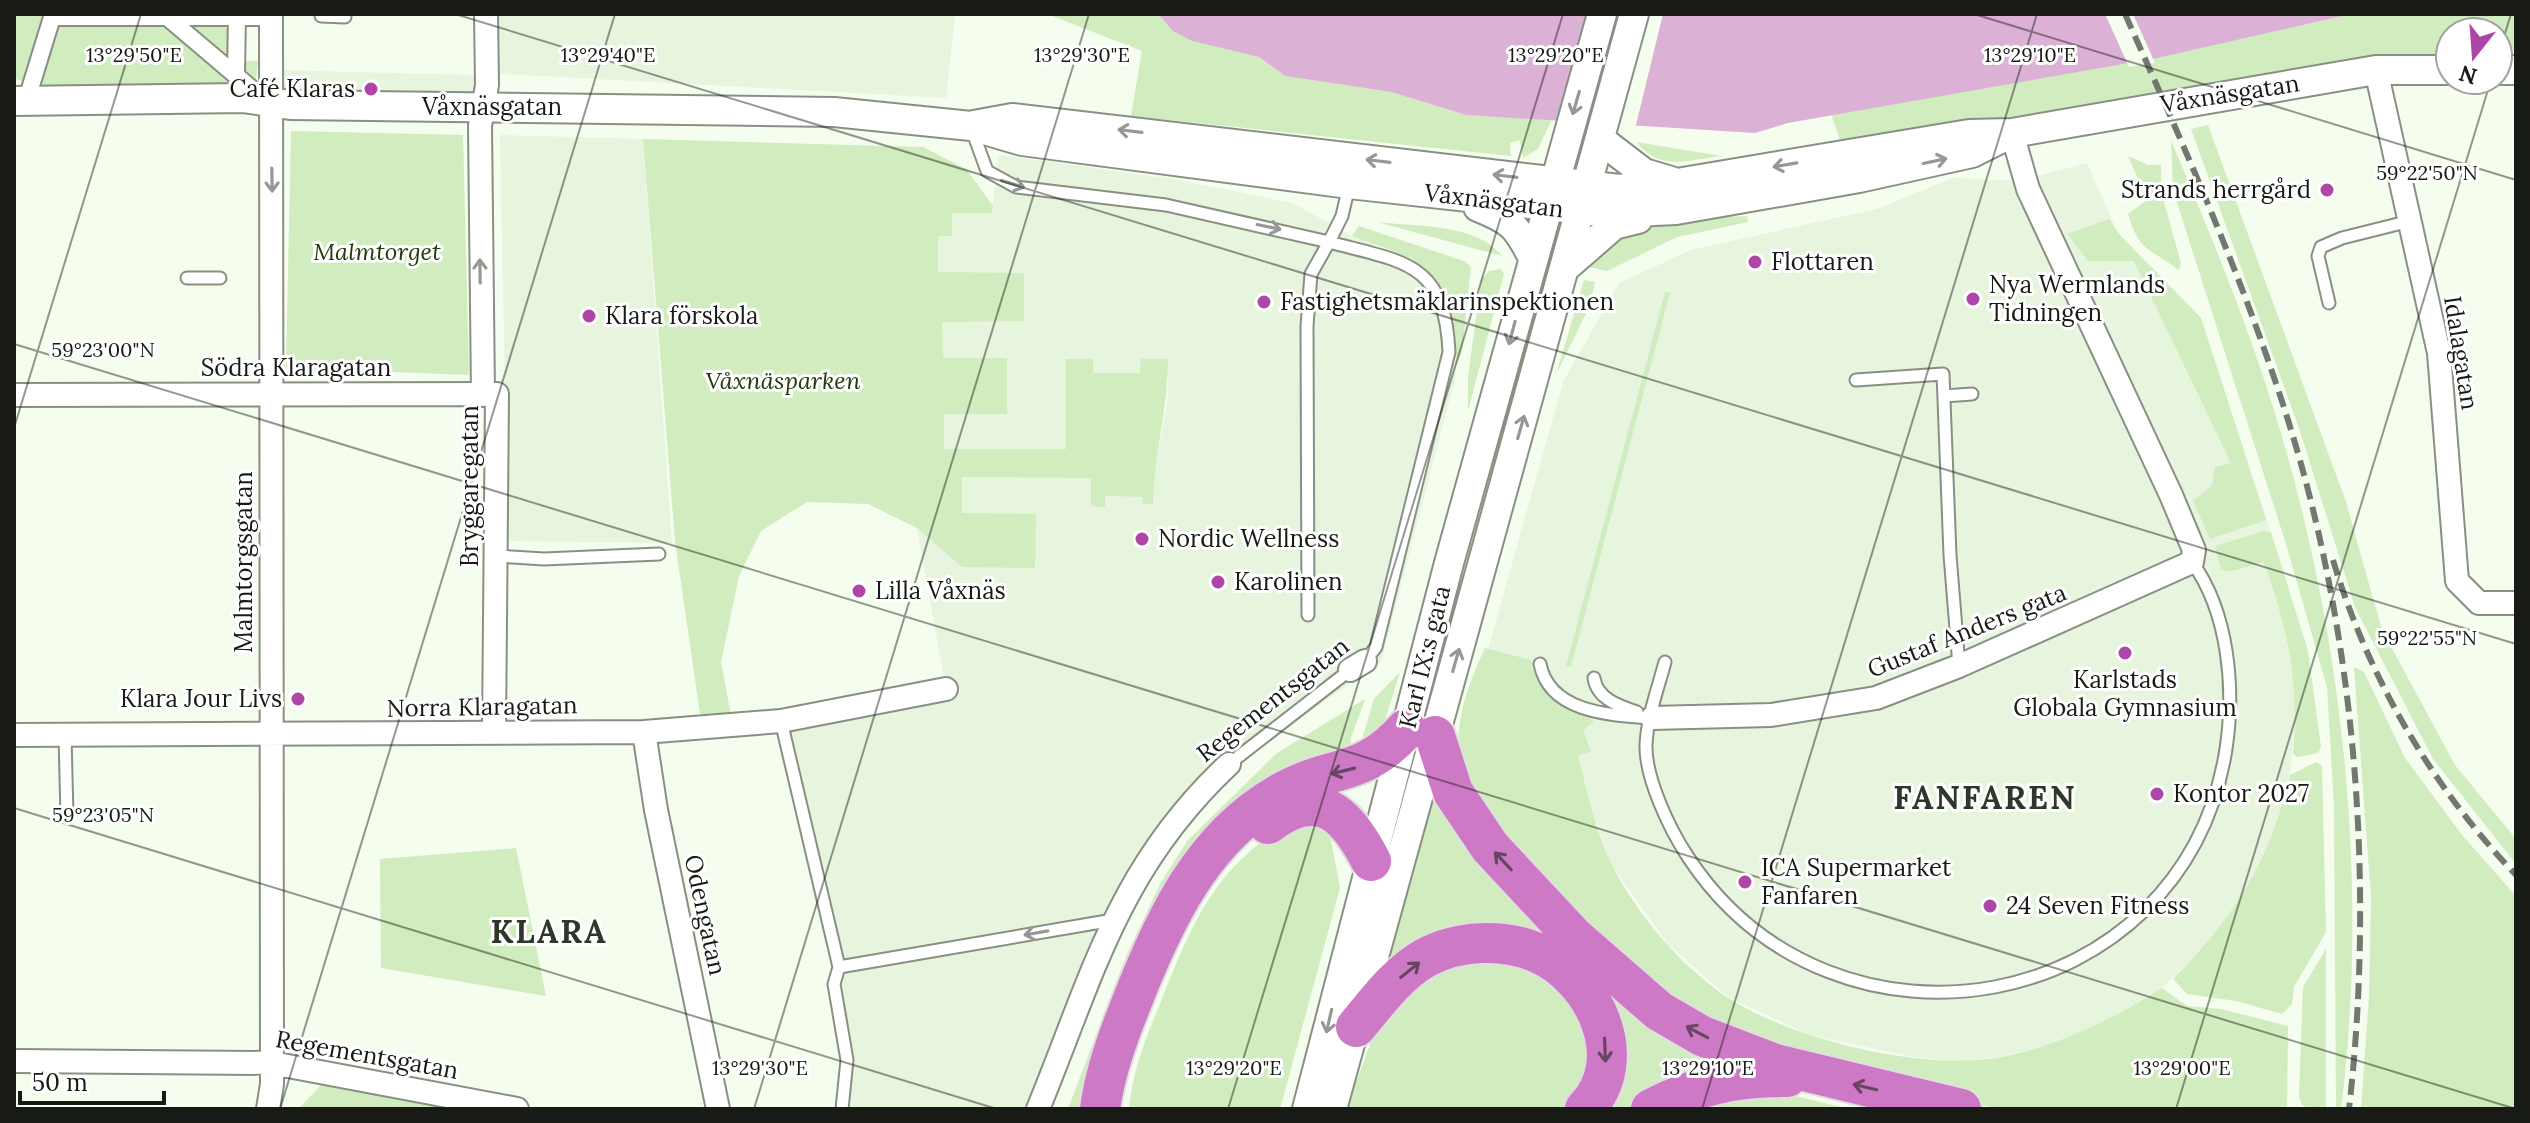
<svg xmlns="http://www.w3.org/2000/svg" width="2530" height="1123" viewBox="0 0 2530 1123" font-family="Lora,serif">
<rect width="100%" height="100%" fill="#f4fdee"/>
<path fill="#e7f4de" d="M486 14H955L946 98 487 73Z
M274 70 474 75 473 109 273 103Z
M500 135 643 139 672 543 508 541Z
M999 155 1173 179 1293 203 1352 236 1421 264 1442 287 1453 317 1457 341 1455 379 1381 662 1289 726 1227 776 1160 852 1118 933 1048 1109H842L847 1060 837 1006 839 967 781 721 946 689 917 528 962 567V477L1092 478 1105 496 1143 497 1153 504 1154 476 1168 397V359H1141V373H1093L1066 449 944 450 943 414H1007V358H942V321H1024V273H938V236L952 213 992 212Z
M2087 163 2118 233 2201 318 2277 551 2281 605 2297 702 2290 775 2279 821 2265 858 2242 898 2210 941 2162 988 2099 1025 2053 1044 2000 1057 1956 1062 1908 1056 1810 1035 1728 997 1668 944 1612 866 1592 813 1484 664 1563 382 1619 283 1691 250 1877 209 1953 178 2017 181Z"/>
<path fill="#d1ecbf" d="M14 14H242L243 61H258L255 88H40L14 78Z
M1047 14H1158L1192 41 1259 57 1285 76 1391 92 1466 115 1552 119 1538 149 1523 158 1520 140 1510 143 1511 156 1131 116 1142 51Z
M2349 14H2516V49L2498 50V32H2450V53L2343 60 1845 155 1830 111Z
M2208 125 2346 502 2382 630 2455 765 2516 839V864L2433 759 2355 607 2299 428 2191 129Z
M291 131 463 135 469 375 286 368Z
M643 139 923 147 966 169 993 206 992 213H952V236H938V272L1024 273V321L942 322 943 358H1007V414H944V449H1066V359H1093V373H1140L1141 359H1168C1168 408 1154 455 1153 504H1143L1142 497 1105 496V507L1091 506V478L962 477V513L1036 514 1035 568 962 567 917 528 868 504 807 502 761 531 739 576 721 662 732 721 702 728 675 541Z
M2171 140C2211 236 2251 331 2280 430 2344 644 2369 887 2341 1109H2336L2334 806 2327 687 2286 544 2173 190Z
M1636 142 1722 156C1686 160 1661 172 1636 142Z
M2128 156 2148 165H2161V191L2181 263 2179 270C2151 249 2139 252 2128 214L2147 200Z
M1747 216 1748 222 1677 237 1607 271 1590 267C1622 213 1691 218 1747 216Z
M2109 219 2118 233 2201 318 2266 520 2210 539 2193 501 2212 485 2215 467 2231 463 2134 261H2088L2067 234Z
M1377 222C1416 227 1477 223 1502 256Z
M1359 226 1464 261 1471 267 1462 352 1456 365C1458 330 1452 289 1422 266 1405 252 1373 245 1352 236Z
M1501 269 1504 274 1468 411V377L1481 280 1489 271Z
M1584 280 1595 282 1590 305 1556 375Z
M1665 292 1670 293 1571 667 1566 666Z
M2264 531 2271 532 2308 651 2321 747 2318 753 2297 757 2293 754C2299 683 2289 635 2266 567L2263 562 2232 571 2221 570 2215 546Z
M1485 648 1531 660C1535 695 1565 706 1594 721L1583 730 1591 752 1578 755C1587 792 1595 830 1612 865 1637 915 1681 966 1727 997 1792 1040 1926 1072 2002 1057 2061 1045 2111 1020 2162 988L2187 1006 2221 1009 2288 1026 2287 1109H2004L1934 1098 1795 1063 1678 1007 1497 838 1459 761C1455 720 1468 684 1485 648Z
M2354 667 2364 672 2405 758 2462 835 2516 896V1109H2361L2369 997 2371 897Z
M1400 672 1381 733 1360 746 1374 699Z
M1365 699 1351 738 1349 760 1248 807 1090 1109H1068L1126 956 1161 882 1188 840 1277 753Z
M2316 762 2322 766 2326 932 2294 987 2292 1004 2282 1014 2236 1001 2187 994 2173 979C2235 916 2270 862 2290 775Z
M1434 796 1462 843 1562 950 1533 939 1382 980Z
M1298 817 1329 830 1340 888 1280 1109H1129C1132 1072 1146 1038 1160 1004 1193 920 1215 865 1298 817Z
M516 848 546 996 381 968 380 859Z
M2326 949V1107L2311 1109 2302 1105 2299 1096 2303 987Z
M1476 953 1552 973 1598 1052 1570 1109H1346L1376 1029 1395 997Z
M1601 988C1646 1027 1673 1046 1731 1066L1683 1082 1626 1109H1597Z
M324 1082 452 1109H298Z
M1764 1089 1850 1109H1672Z"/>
<path fill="#dcb1d6" d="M1158 14H2351L2157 58 1788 123 1755 133 1466 115 1391 92 1285 76 1259 57 1192 41 1173 31Z"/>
<path fill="#f4fdee" d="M1587 14H1663L1635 129 1557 124Z
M2105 14H2133L2155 63 2129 67Z"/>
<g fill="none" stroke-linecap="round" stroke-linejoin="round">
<defs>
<path id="service" d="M321 16 345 17
M972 130 987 171 1016 187 1166 205 1329 242 1311 274 1307 326 1308 615
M1349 186 1342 216 1329 242C1403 262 1445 261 1449 352L1376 647 1365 661
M187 278H220
M2329 303 2318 256 2321 247 2342 238 2410 221
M1856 380 1943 374 1950 555 1959 666
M1944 396 1972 394
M498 556 544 559 659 554
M1665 662C1658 688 1647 718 1646 745 1645 778 1670 830 1688 857 1834 1079 2184 1017 2226 749 2235 689 2229 613 2192 562
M1540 664C1550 714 1613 715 1652 718
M1594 678C1597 699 1619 706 1637 712
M781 721 839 967 834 984 847 1060 842 1109
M65 736 67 816
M1229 764 1350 670
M839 967 1113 920"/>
<path id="pedestrian" d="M53 17H271
M167 17 260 96
M236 74 237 14
M30 89 53 14"/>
<path id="minor" d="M2376 70 2439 353 2457 581 2479 603H2516
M14 395 497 394 494 733
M483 395 480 126 487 85 486 14
M1350 670 1365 661
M1652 718 1771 715 1876 698 1959 666 2192 562 2194 550 2171 495 2028 189 2012 133
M644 732 656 810 718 1109
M14 735 644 732 781 721 946 689
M14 1061 272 1063 517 1109
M268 1109 272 1084 271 14
M1038 1109C1093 975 1118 868 1229 764"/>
<path id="tertiary" d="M2498 70H2516
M14 101 243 98 290 105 834 112 971 126 1022 141 1349 184 1612 213 1676 210 1859 178 1972 153 2012 133
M974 125 1012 118 1619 189 1677 183 1969 134 2012 133 2376 70H2450
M1601 140 1644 173 1671 181
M1478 207C1511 220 1517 226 1533 258
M1567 266 1614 225 1638 219
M1307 1109 1449 563 1602 14
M1332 1109 1634 14"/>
<path id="motorway" d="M1435 736 1453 792 1490 847 1573 936 1659 1011 1702 1036 1775 1064 1961 1109
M1268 824C1319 785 1347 814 1371 861
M1356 1027C1377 1002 1397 974 1425 958 1458 940 1503 938 1538 953 1593 977 1634 1059 1585 1109
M1100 1109C1105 1071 1119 1034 1133 999 1164 920 1202 838 1279 794 1330 764 1362 779 1406 729
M1651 1109C1696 1086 1736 1076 1787 1077"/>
</defs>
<use href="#service" stroke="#889083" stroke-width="15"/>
<use href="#pedestrian" stroke="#889083" stroke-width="20"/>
<use href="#minor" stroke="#889083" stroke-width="26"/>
<use href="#tertiary" stroke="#889083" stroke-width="32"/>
<use href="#motorway" stroke="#dfdfde" stroke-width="44"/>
<use href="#service" stroke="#fff" stroke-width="11"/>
<use href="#pedestrian" stroke="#fff" stroke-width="16"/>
<use href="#minor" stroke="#fff" stroke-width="22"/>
<use href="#tertiary" stroke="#fff" stroke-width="28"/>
<use href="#motorway" stroke="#ce79c5" stroke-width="40"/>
<path stroke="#72786f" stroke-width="6" stroke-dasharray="16 8" stroke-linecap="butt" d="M2125 14C2184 146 2243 278 2287 417 2356 634 2375 883 2349 1109
M2333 560C2368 677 2432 787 2516 875"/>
</g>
<defs><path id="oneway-shaft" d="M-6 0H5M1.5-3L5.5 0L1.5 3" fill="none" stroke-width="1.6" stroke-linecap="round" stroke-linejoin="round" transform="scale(2)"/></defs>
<g stroke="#979896">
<use href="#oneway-shaft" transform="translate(1576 103) rotate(106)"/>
<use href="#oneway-shaft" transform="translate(1130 131) rotate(-173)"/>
<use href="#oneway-shaft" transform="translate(1378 161) rotate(-173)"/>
<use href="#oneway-shaft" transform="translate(1935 161) rotate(-12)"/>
<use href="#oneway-shaft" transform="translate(1785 165) rotate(170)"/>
<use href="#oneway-shaft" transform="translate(1505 176) rotate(-173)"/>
<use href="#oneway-shaft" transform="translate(272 180) rotate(89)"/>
<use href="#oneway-shaft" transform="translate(1013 184) rotate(17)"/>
<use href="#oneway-shaft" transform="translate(1269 227) rotate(12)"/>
<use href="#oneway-shaft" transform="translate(480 271) rotate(-91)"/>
<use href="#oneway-shaft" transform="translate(1512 333) rotate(105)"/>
<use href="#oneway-shaft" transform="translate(1521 427) rotate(-74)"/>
<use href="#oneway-shaft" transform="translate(1456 660) rotate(-74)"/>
<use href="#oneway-shaft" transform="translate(1036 933) rotate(170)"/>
<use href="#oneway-shaft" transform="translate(1329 1021) rotate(103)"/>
</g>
<g stroke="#694564">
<use href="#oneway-shaft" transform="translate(1343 771) rotate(166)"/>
<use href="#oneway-shaft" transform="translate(1503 861) rotate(-133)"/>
<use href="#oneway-shaft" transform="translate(1410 970) rotate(-39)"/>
<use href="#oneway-shaft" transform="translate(1697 1032) rotate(-152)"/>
<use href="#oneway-shaft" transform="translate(1605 1050) rotate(88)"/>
<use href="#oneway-shaft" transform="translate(1865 1087) rotate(-167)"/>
</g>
<path fill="none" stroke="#171a15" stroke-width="2" stroke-opacity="0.45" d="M455 14 2516 644M1974 14 2516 180M2498 56 2511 14M14 344 2516 1109M14 428 141 14M14 808 997 1109M280 1109 615 14M754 1109 1089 14M1228 1109 1563 14M1702 1109 2037 14M2176 1109 2491 80"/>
<g fill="#af46a7" stroke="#fff" stroke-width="3">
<circle cx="371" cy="89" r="8"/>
<circle cx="2327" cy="190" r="8"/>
<circle cx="1755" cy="262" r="8"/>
<circle cx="1973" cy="299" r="8"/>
<circle cx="1264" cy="302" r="8"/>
<circle cx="589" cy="316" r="8"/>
<circle cx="1142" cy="539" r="8"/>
<circle cx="1218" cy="582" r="8"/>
<circle cx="859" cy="591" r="8"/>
<circle cx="2125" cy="653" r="8"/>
<circle cx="298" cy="699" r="8"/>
<circle cx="2157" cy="794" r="8"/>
<circle cx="1745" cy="882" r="8"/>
<circle cx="1990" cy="906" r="8"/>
</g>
<g text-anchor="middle" stroke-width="6" stroke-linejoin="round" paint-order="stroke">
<g font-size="24" fill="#171a15" stroke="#fff" text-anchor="start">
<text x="355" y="97" text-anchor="end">Café Klaras</text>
<text x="2311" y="198" text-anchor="end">Strands herrgård</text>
<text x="1771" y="270">Flottaren</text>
<text x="1989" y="293">Nya Wermlands<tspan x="1989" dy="28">Tidningen</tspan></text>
<text x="1280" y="310">Fastighetsmäklarinspektionen</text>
<text x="605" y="324">Klara förskola</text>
<text x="1158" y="547">Nordic Wellness</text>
<text x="1234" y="590">Karolinen</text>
<text x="875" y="599">Lilla Våxnäs</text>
<text x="2125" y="688" text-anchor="middle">Karlstads<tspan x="2125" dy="28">Globala Gymnasium</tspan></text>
<text x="282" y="707" text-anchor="end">Klara Jour Livs</text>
<text x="2173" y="802">Kontor 2027</text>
<text x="1761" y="876">ICA Supermarket<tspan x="1761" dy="28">Fanfaren</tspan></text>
<text x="2006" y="914">24 Seven Fitness</text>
</g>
<g font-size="24" fill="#171a15" stroke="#fff">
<text transform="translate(2230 94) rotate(-9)" y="8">Våxnäsgatan</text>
<text x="492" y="115">Våxnäsgatan</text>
<text transform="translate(1494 201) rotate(7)" y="8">Våxnäsgatan</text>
<text transform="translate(2461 353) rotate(81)" y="8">Idalagatan</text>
<text x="296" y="376">Södra Klaragatan</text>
<text transform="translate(470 486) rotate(-90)" y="8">Bryggaregatan</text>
<text transform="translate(244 562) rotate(-90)" y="8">Malmtorgsgatan</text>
<text transform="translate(1967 631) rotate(-22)" y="8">Gustaf Anders gata</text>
<text transform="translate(1425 657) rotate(-76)" y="8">Karl IX:s gata</text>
<text transform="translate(1273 700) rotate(-38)" y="8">Regementsgatan</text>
<text transform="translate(482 707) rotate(-1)" y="8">Norra Klaragatan</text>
<text transform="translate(705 915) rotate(78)" y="8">Odengatan</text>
<text transform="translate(367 1055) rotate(10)" y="8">Regementsgatan</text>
</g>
<g font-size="24" font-style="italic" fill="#233c0a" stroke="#fff">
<text x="377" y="260">Malmtorget</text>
<text x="783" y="389">Våxnäsparken</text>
</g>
<g font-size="32" font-weight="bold" letter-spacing="2" fill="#2f362a" stroke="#fff">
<text x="1985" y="809">FANFAREN</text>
<text x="549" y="943">KLARA</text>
</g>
</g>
<g font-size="20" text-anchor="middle" fill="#171a15" stroke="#fff" stroke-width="6" stroke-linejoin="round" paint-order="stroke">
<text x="134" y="62">13°29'50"E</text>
<text x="608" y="62">13°29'40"E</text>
<text x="1082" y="62">13°29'30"E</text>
<text x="1556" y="62">13°29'20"E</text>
<text x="2030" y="62">13°29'10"E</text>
<text x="2427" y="180">59°22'50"N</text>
<text x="103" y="357">59°23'00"N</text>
<text x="2427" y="645">59°22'55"N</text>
<text x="103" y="822">59°23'05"N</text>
<text x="760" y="1075">13°29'30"E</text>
<text x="1234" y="1075">13°29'20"E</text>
<text x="1708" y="1075">13°29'10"E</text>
<text x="2182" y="1075">13°29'00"E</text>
</g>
<rect width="2530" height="1123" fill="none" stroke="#171a15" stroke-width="32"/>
<g transform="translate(2474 56) rotate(197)"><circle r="38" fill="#ffffff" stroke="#a2a3a1" stroke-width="2"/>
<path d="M0-6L14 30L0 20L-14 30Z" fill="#af46a7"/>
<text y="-12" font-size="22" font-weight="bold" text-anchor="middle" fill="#171a15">N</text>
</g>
<path d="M20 1091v12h144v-12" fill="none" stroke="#171a15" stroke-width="4"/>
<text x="32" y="1091" font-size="24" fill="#171a15" stroke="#ffffff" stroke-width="6" paint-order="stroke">50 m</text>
</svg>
